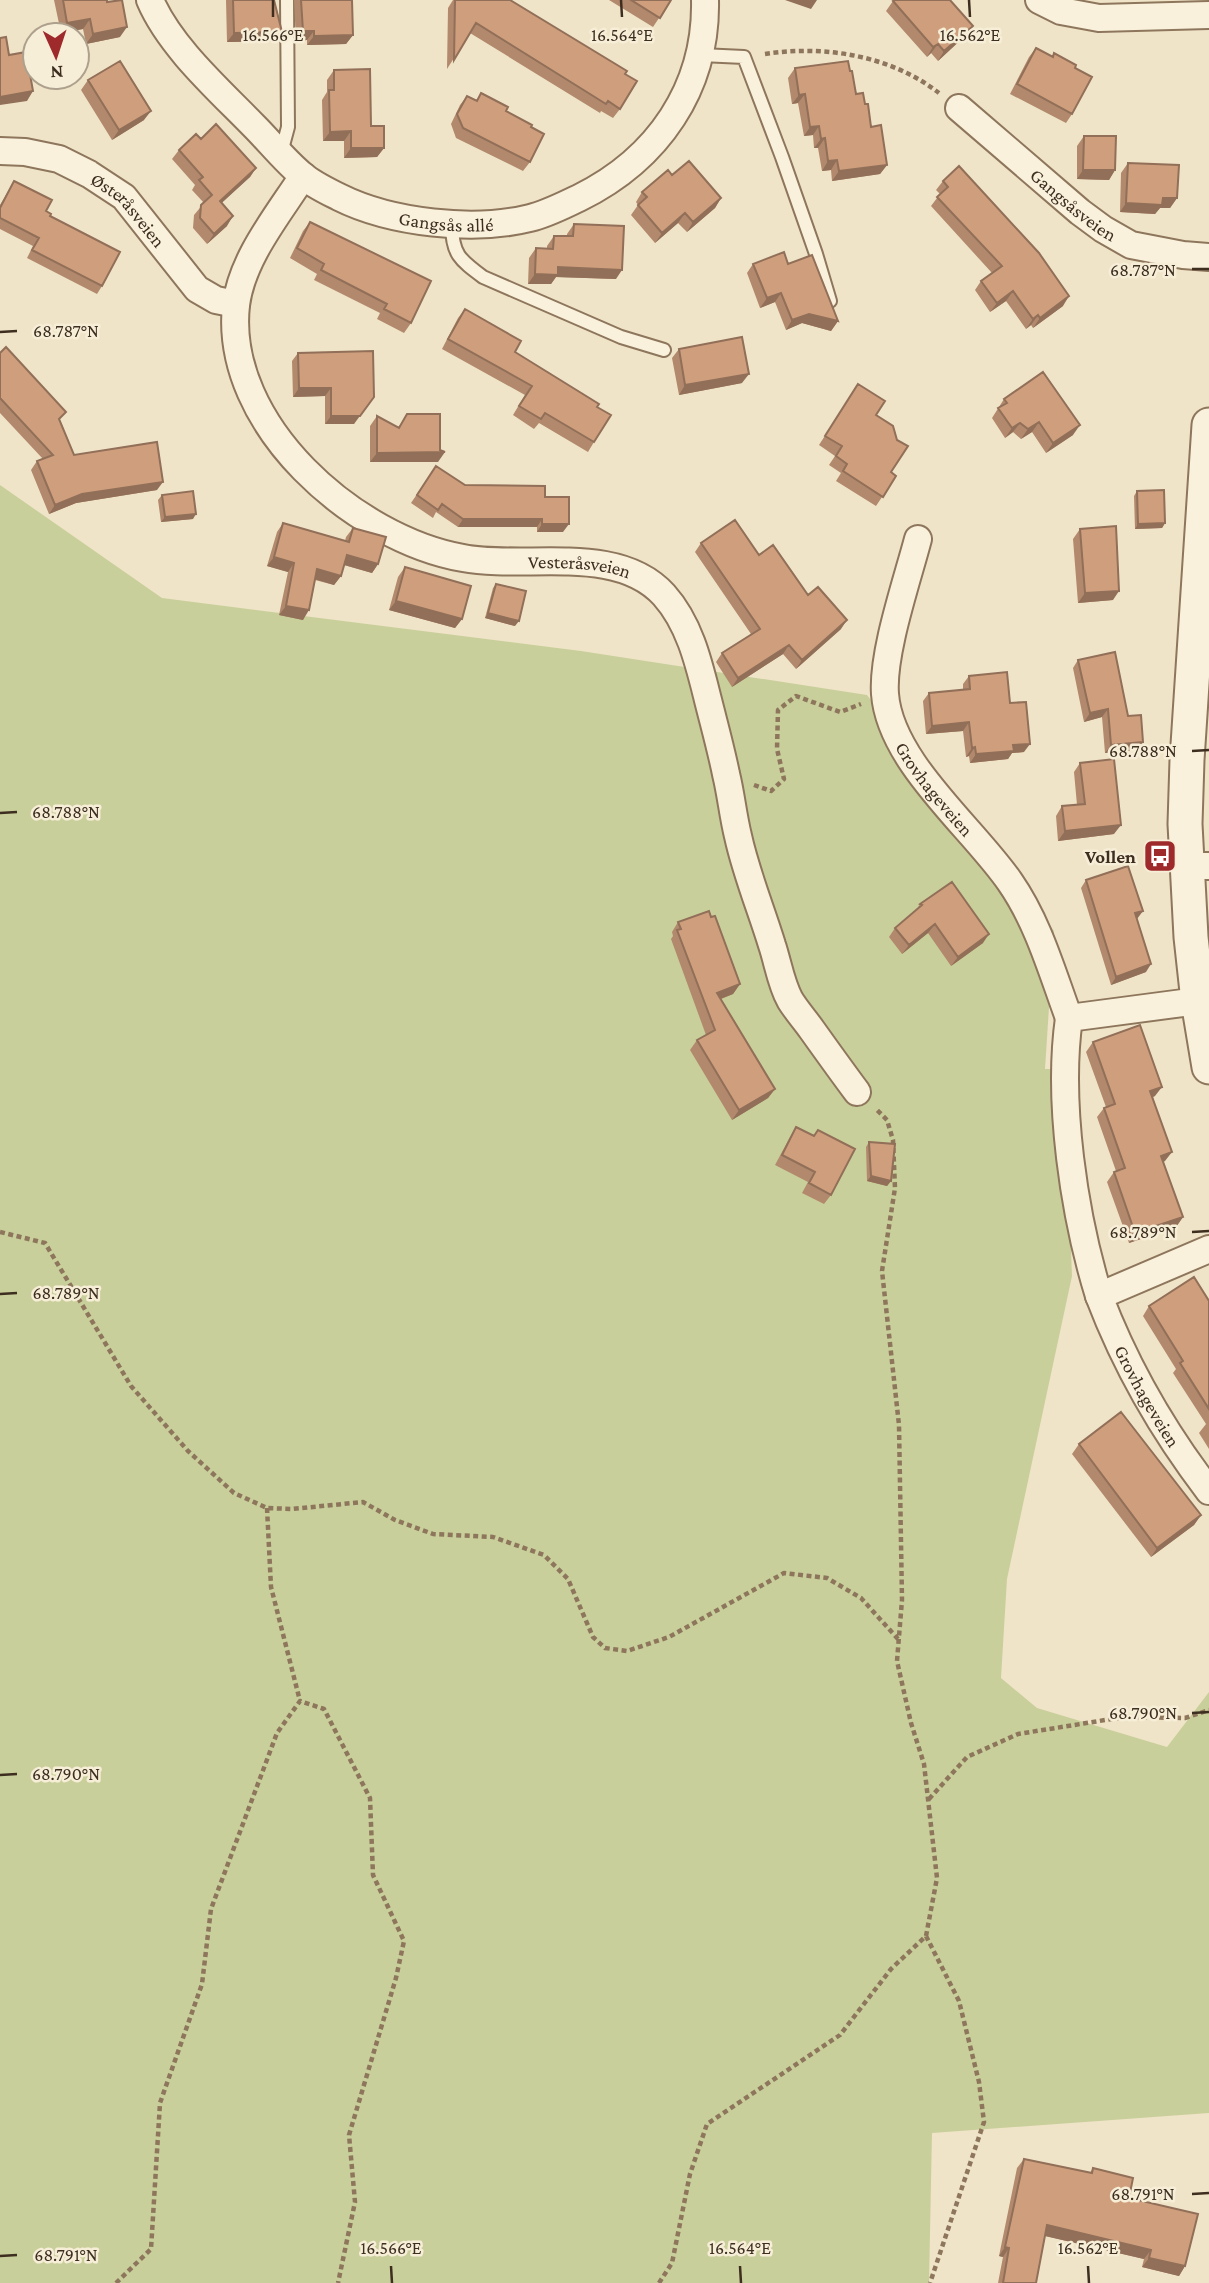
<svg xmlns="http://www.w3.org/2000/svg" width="1209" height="2283" viewBox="0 0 1209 2283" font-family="'Crimson Pro',serif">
<rect width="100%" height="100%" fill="#f0e4c8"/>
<path fill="#c9cf9b" d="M0 485 162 598 581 651 867 695 1054 931 1045 1069H1064L1072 1276 1007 1579 1001 1678 1037 1708 1167 1747 1209 1692V2113L932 2133 929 2283H0Z"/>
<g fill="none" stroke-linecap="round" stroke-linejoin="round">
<defs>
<path id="service" d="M701 55 744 57 782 157 816 254 830 301
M281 153 288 127 287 0
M452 225C452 254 460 260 483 277L621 337 664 350"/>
<g id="minor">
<path id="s1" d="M150 0C170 47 219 90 254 126 270 142 285 161 302 175 312 184 327 191 339 197 391 223 474 232 530 218 547 214 564 205 579 198 658 159 707 88 705 0"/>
<path d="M1039 0 1061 11 1099 18 1209 15"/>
<path id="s2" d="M959 108 1080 212 1103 229 1131 245 1183 255 1209 257"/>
<path id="s3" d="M0 151 25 152 59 159 89 174 124 197 197 289 216 300 236 304"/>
<path id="s4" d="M303 176C278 215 242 258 236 305 223 425 355 539 463 558 526 570 617 543 664 595 690 624 699 664 708 700 714 724 721 749 726 774 731 794 733 816 738 836 746 873 761 909 772 945 778 963 781 984 790 1000 796 1010 805 1020 812 1030 827 1051 842 1072 857 1092"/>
<path id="s5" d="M918 539C907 581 882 653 885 694 890 762 973 828 1010 882 1038 922 1052 972 1069 1018"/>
<path d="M1187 866H1209"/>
<path id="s6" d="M1209 1249 1099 1296C1126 1367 1163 1431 1209 1491"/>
<path d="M1099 1296C1074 1215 1057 1102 1069 1018L1198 1001"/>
</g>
<path id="tertiary" d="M1209 425 1187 760 1185 824 1191 937 1198 1001 1209 1067"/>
</defs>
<use href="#service" stroke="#8d765c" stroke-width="16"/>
<use href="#minor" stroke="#8d765c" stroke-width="30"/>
<use href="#tertiary" stroke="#8d765c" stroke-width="37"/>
<path stroke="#8d765c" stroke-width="4.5" stroke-dasharray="5 3.5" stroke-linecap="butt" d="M765 54C824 45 890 55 939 93
M754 785 771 791 784 779 777 749 778 710 796 696 840 712 861 704
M0 1232 45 1243 131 1386 188 1451 234 1493 267 1508 292 1509 363 1502 395 1520 433 1534 493 1537 544 1555 568 1579 593 1637 605 1648 627 1651 669 1637 784 1573 827 1578 861 1598 898 1639
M267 1508 271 1587 300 1701
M929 1799 967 1757 1018 1734 1124 1717 1185 1718 1209 1710
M926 1936 959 2001 979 2082 984 2122 930 2283
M116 2283 151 2249 160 2103 202 1984 211 1909 277 1733 300 1701 324 1709 370 1798 373 1875 404 1941 396 1978 349 2135 355 2202 338 2283
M659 2283 672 2263 690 2174 707 2124 840 2035 891 1969 926 1936 937 1878 924 1764 911 1723 897 1661 902 1600 899 1425 882 1271 895 1188 893 1140 887 1120 876 1109"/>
<use href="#service" stroke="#faf1dc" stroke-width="12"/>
<use href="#minor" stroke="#faf1dc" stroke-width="26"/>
<use href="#tertiary" stroke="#faf1dc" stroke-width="33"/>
</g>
<path fill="#b2896c" d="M54 0H107L120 37 86 44 83 29 61 33Z
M226 0H274L275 41 227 42Z
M294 0H352L353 35 346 44 307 45V40L296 41Z
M453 0H510L625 74 620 109 613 118 601 111 600 113 470 33 447 69 448 8Z
M609 0H671L653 27Z
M893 1 966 35 938 61 931 53 927 57 886 11Z
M1036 48 1052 56 1054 53 1075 68 1072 114 1066 123 1010 94 1029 57Z
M795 68 850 71 856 94 865 104 871 127 887 165 880 174 832 181 831 170 822 171 818 148H814L813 135 804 136 798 103 792 104 788 78Z
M334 70 384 148 377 157 344 158V141H323L322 100 327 92V80Z
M88 80 144 120 112 140 81 90Z
M481 93 506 111 531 127 530 162 523 171 456 138 451 124 460 105 467 96 476 101Z
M1084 136 1115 170 1109 180 1077 179V146Z
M201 139 256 168 250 177 221 203 227 226 207 244 193 228 194 215 204 203 192 190 195 185 172 159 179 150Z
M1128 163 1177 198 1170 208H1160L1155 214 1120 212 1121 173Z
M672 175 721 198 715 208 687 232 678 223 655 243 631 215 638 205 636 202 642 192Z
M14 181 50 216 102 286 97 294 27 258 33 246 0 229V205Z
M943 181 1063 306 1033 328 1031 325 1026 329 1006 301 990 312 975 290 981 281 992 273 931 206 940 194 936 190Z
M310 222 411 323 404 333 377 319 380 313 314 280 317 274 290 258 303 231Z
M574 224 616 279 556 277 551 284H528L529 258 536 248 547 249V246L554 236H567V234Z
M753 264H788L838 321 831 331 802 323 786 330 775 302 760 308 747 273Z
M465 309 515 352 597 407 594 442 588 452 539 423 534 429 513 415 525 395 442 349 458 318Z
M679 349 742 383 679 395 672 358Z
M373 351 354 424H325V396L293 397 292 361 298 353Z
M0 353 60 421 74 455 157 490 76 503 49 514 31 470 37 461 43 459 0 413Z
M852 394 876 415 891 472 896 476 876 506 836 481 841 473 829 465 835 456 819 445Z
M1004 399 1073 435 1046 453 1032 432 1021 439 1013 432 1005 438 992 418Z
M407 414 440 450 438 462H370V426L377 416 398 428Z
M436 466 465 485 545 497 563 532H537V527H458L436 512 433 518 411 503Z
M1137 491 1165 523 1162 528 1135 529 1134 496Z
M162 495 193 519 161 522 158 500Z
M283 523 345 541 346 537 353 528 378 564 372 573 344 565 341 576 334 585 315 580 303 620 279 615 288 572 267 566 277 532Z
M1080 529 1113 600 1078 603 1073 539Z
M701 543 759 555 808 595 841 629 796 669 783 654 732 687 716 662 722 653 751 634 695 552Z
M405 567 462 619 455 628 389 610 398 577Z
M496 584 515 626 485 618 493 588Z
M1078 660 1128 716 1137 750 1105 753 1102 717 1084 722 1073 668Z
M969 676 1010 703 1024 752 1012 753 1008 759 970 763 969 756 966 757 963 731 926 734 923 701 929 693 963 690V684Z
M1080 763 1114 834 1058 841 1056 816 1062 806 1077 805 1074 772Z
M1086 880 1146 972 1111 985 1081 888Z
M920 904 983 943 951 966 928 933 902 954 889 937 895 928 916 911Z
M678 922 740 984 733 994 721 999 775 1089 768 1098 732 1120 690 1050 697 1040 706 1035 671 939 673 936 672 932Z
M1093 1042 1155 1096 1153 1097 1165 1161 1163 1162 1183 1217 1176 1227 1129 1243 1107 1182 1114 1172 1116 1171 1097 1117 1104 1108 1106 1107 1086 1052Z
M796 1127 814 1136 818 1130 831 1195 824 1204 802 1193 808 1182 775 1165 790 1137Z
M869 1142 891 1181 887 1186 867 1181 866 1147Z
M1209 1301V1449L1199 1433 1206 1424 1173 1373 1176 1369 1143 1316 1149 1306Z
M1079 1444 1201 1515 1194 1525 1151 1557 1072 1454Z
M1024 2159 1090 2173 1093 2168 1129 2198 1185 2266 1179 2276 1142 2267 1144 2259 1045 2236 1036 2283H998L1003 2257 999 2256 1017 2168Z"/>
<path fill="#916f58" d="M785 0H817L811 9Z
M90 19 83 29 61 33 67 23Z
M973 26 966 35 938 61 944 51Z
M127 27 120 37 86 44 93 34Z
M303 31H314L307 40 296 41Z
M282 32 275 41 227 42 234 33Z
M353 35 346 44 307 45 314 36Z
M938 44 931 53 927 57 933 47Z
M33 91 27 101 0 105V97Z
M805 94 798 103 792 104 799 95Z
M151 111 144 120 112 140 119 130Z
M819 126 813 135 804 136 810 127Z
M351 131 344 141H323L330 132Z
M825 138 818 148H814L821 139Z
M351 148H384L377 157 344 158Z
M837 160 831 170 822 171 828 161Z
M887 165 880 174 832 181 839 171Z
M256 168 250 177 213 211 220 201Z
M1083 170H1115L1109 180 1077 179Z
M721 198 715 208 687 232 693 222Z
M1163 198H1177L1170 208H1160L1155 214 1120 212 1126 203Z
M685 213 678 223 655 243 662 233Z
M233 216 227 226 207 244 214 234Z
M558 267 622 270 616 279 556 277 551 284H528L535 274Z
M1013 291 1006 301 990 312 997 303Z
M781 293 775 302 760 308 767 298Z
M1069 296 1063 306 1033 328 1040 318Z
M809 314 838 321 831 331 802 323 786 330 792 320Z
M1038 315 1031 325 1026 329 1033 319Z
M749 374 742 383 679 395 685 385Z
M299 388H331L325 396 293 397Z
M374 397 354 424H325L331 416Z
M1039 422 1032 432 1021 439 1028 429Z
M1020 423 1013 432 1005 438 1012 428Z
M1080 425 1073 435 1046 453 1053 443Z
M445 452 438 462H370L377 453Z
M163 482 157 490 76 503 49 514 55 505 82 494Z
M196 514 193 519 161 522 165 517Z
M463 519H542L537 527H458Z
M1165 523 1162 528 1135 529 1138 524Z
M542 524H569L563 532H537Z
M347 555 378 564 372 573 341 564Z
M274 557 294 563 288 572 267 566Z
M317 569 341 576 334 585 311 578Z
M1119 591 1113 600 1078 603 1085 593Z
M396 601 462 619 455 628 389 610Z
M286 606 309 610 303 620 279 615Z
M488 613 519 621 515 626 485 618Z
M847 620 841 629 796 669 802 660Z
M789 645 783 654 732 687 738 678Z
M1108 709 1102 717 1084 722 1090 713Z
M969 722 963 731 926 734 932 726Z
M1143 742 1137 750 1105 753 1111 745Z
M1030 744 1024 752 1012 753 1008 759 970 763 976 754 1013 745Z
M975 747 969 756 966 757 972 748Z
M1121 825 1114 834 1058 841 1065 831Z
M1143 911 1137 919 1135 913Z
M935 924 928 933 902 954 909 945Z
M989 934 983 943 951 966 958 957Z
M1151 964 1146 972 1111 985 1116 977Z
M740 984 733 994 710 1003 717 993Z
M1162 1087 1155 1096 1144 1100 1150 1091Z
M775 1089 768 1098 732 1120 739 1110Z
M1172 1152 1165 1161 1154 1165 1161 1156Z
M871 1176 891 1181 887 1186 867 1181Z
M1183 1217 1176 1227 1129 1243 1135 1233Z
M1201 1515 1194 1525 1151 1557 1157 1548Z
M1047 2225 1151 2250 1144 2259 1041 2235Z
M1005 2247 1009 2248 1003 2257 999 2256Z
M1149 2258 1185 2266 1179 2276 1142 2267Z"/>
<path fill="#cf9f7d" stroke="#916f58" stroke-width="2" d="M63 0H107V2L122 0 127 27 93 34 90 19 67 23Z
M233 0H274L282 32 234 33Z
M301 0H352L353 35 314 36V31H303Z
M455 0H510L627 71 625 74 637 81 620 109 608 101 606 104 476 23 454 60Z
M631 0H671L660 18Z
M895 0H950L973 26 944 51 938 44 933 47 893 1Z
M6 37 9 55 26 52 33 91 0 97V38Z
M1036 48 1053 57 1054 53 1076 65 1075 68 1092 77 1072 114 1017 84Z
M120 61 151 111 119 130 88 80Z
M848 61 850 71H852L856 94 863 93 865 104H868L871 127 881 125 887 165 839 171 837 160 828 161 825 138 821 139 819 126 810 127 805 94 799 95 795 68Z
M370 69 371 126H384V148H351V131L330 132 329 90H334V70Z
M481 93 508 107 506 111 532 125 531 127 544 134 530 162 463 128 457 114 467 96 477 101Z
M216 124 256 168 220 201 233 216 214 234 200 218 201 205 212 195 199 180 203 177 179 150 196 134 201 139Z
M1084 136H1116L1115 170H1083Z
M689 161 721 198 693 222 685 213 662 233 638 205 647 197 642 192 668 170 672 175Z
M1128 163 1179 165 1177 198H1163L1162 205 1126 203Z
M959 166 1039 253 1069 296 1040 318 1038 315 1033 319 1013 291 997 303 981 281 1002 266 937 197 948 187 943 181Z
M14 181 52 200 46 211 51 214 50 216 120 252 102 286 32 250 39 238 0 218V208Z
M310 222 431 281 411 323 384 309 387 304 321 270 324 264 297 248Z
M574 224 624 226 622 270 558 267V275L535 274 536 248 553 249 554 236H573Z
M784 252 788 264 812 255 838 321 809 314 792 320 781 293 767 298 753 264Z
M465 309 521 341 515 352 599 404 597 407 611 415 594 442 545 413 541 419 519 406 532 386 448 339Z
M742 337 749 374 685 385 679 349Z
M6 347 66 412 59 419 74 455 157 442 163 482 82 494 55 505 37 461 53 455 0 398V353Z
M373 351 374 397 360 416H331V388H299L298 353Z
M1043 372 1080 425 1053 443 1039 422 1028 429 1020 423 1012 428 998 408 1007 403 1004 399Z
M858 384 885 401 876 415 893 426 897 440 908 446 891 472 896 476 883 497 843 471 847 464 836 456 842 446 825 436Z
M407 414H440V450L445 452 377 453V416L399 428Z
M436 466 465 485 545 486V497H569V524H542V519H463L442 504 438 510 417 495Z
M1164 490 1165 523 1138 524 1137 491Z
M193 491 196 514 165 517 162 495Z
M735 520 759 555 773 545 808 595 818 587 847 620 802 660 789 645 738 678 722 653 760 629 701 543Z
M283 523 349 542 353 528 386 537 378 564 347 555 341 576 317 569 309 610 286 606 294 563 274 557Z
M1116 526 1119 591 1085 593 1080 529Z
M405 567 471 586 462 619 396 601Z
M496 584 526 591 519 621 488 613Z
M1115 652 1128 716 1141 715 1143 742 1111 745 1108 709 1090 713 1078 660Z
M1007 672 1010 703 1026 702 1030 744 1013 745 1014 751 976 754 975 747 972 748 969 722 932 726 929 693 970 689 969 676Z
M1114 759 1121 825 1065 831 1062 806 1085 804 1080 763Z
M1128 866 1143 911 1135 913 1151 964 1116 977 1086 880Z
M952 882 989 934 958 957 935 924 909 945 895 928 922 905 920 904Z
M709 911 711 917 715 916 740 984 717 993 775 1089 739 1110 697 1040 715 1030 677 930 681 929 678 922Z
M1140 1025 1162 1087 1150 1091 1172 1152 1161 1156 1183 1217 1135 1233 1114 1172 1125 1168 1104 1108 1115 1104 1093 1042Z
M796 1127 814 1136 818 1130 855 1149 831 1195 809 1183 815 1172 782 1155Z
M869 1142 895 1144 891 1181 871 1176Z
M1194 1277 1209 1301V1409L1180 1363 1183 1361 1149 1306Z
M1121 1412 1201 1515 1157 1548 1079 1444Z
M1024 2159 1092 2173 1093 2168 1133 2178 1129 2198 1198 2214 1185 2266 1149 2258 1151 2250 1047 2225 1036 2283H1003L1009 2248 1005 2247Z"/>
<path fill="none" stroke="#3d2e20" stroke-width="2.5" d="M273 0V17M621 0 622 17M969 0 970 17M1192 269H1209M0 332 17 331M1192 751 1209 750M0 813 17 812M1192 1232 1209 1231M0 1294 17 1293M1192 1713 1209 1712M0 1775 17 1774M1192 2194 1209 2193M0 2256 17 2255M391 2266 392 2283M740 2266 741 2283M1088 2266 1089 2283"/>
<defs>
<symbol id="bus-square" viewBox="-11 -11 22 22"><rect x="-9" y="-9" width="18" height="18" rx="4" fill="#9e2a2b" stroke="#f7eed8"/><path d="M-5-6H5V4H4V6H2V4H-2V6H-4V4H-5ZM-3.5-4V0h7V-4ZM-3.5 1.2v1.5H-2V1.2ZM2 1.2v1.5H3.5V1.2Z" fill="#fff"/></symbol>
</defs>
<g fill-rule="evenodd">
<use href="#bus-square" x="1141" y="837" width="38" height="38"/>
</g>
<g text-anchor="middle" stroke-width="5" stroke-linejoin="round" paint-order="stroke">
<g font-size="19" fill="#3d2e20" stroke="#f7eed8">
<text dy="7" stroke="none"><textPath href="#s2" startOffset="150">Gangsåsveien</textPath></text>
<text dy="7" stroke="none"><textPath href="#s3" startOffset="147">Østeråsveien</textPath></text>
<text dy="7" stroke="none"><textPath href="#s1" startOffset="387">Gangsås allé</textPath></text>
<text dy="7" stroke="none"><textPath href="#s4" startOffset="632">Vesteråsveien</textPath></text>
<text dy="7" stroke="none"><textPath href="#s5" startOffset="268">Grovhageveien</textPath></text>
<text dy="7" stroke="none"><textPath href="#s6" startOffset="231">Grovhageveien</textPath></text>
</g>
<g font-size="19" font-weight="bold" fill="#3d2e20" stroke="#f7eed8" text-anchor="end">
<text x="1136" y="863">Vollen</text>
</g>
</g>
<g font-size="18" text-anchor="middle" fill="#3d2e20" stroke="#f7eed8" stroke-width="5" stroke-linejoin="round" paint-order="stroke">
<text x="273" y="41">16.566°E</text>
<text x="622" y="41">16.564°E</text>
<text x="970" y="41">16.562°E</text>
<text x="1143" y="276">68.787°N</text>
<text x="66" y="337">68.787°N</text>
<text x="1143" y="757">68.788°N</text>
<text x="66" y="818">68.788°N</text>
<text x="1143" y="1238">68.789°N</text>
<text x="66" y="1299">68.789°N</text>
<text x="1143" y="1719">68.790°N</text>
<text x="66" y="1780">68.790°N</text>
<text x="1143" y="2200">68.791°N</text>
<text x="391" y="2254">16.566°E</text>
<text x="740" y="2254">16.564°E</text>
<text x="1088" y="2254">16.562°E</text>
<text x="66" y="2261">68.791°N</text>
</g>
<g transform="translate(56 56) rotate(177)"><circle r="33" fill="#f7eed8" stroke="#ada18e" stroke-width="2"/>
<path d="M0-5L12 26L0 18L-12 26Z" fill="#9e2a2b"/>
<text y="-10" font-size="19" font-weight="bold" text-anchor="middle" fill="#3d2e20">N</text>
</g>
</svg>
